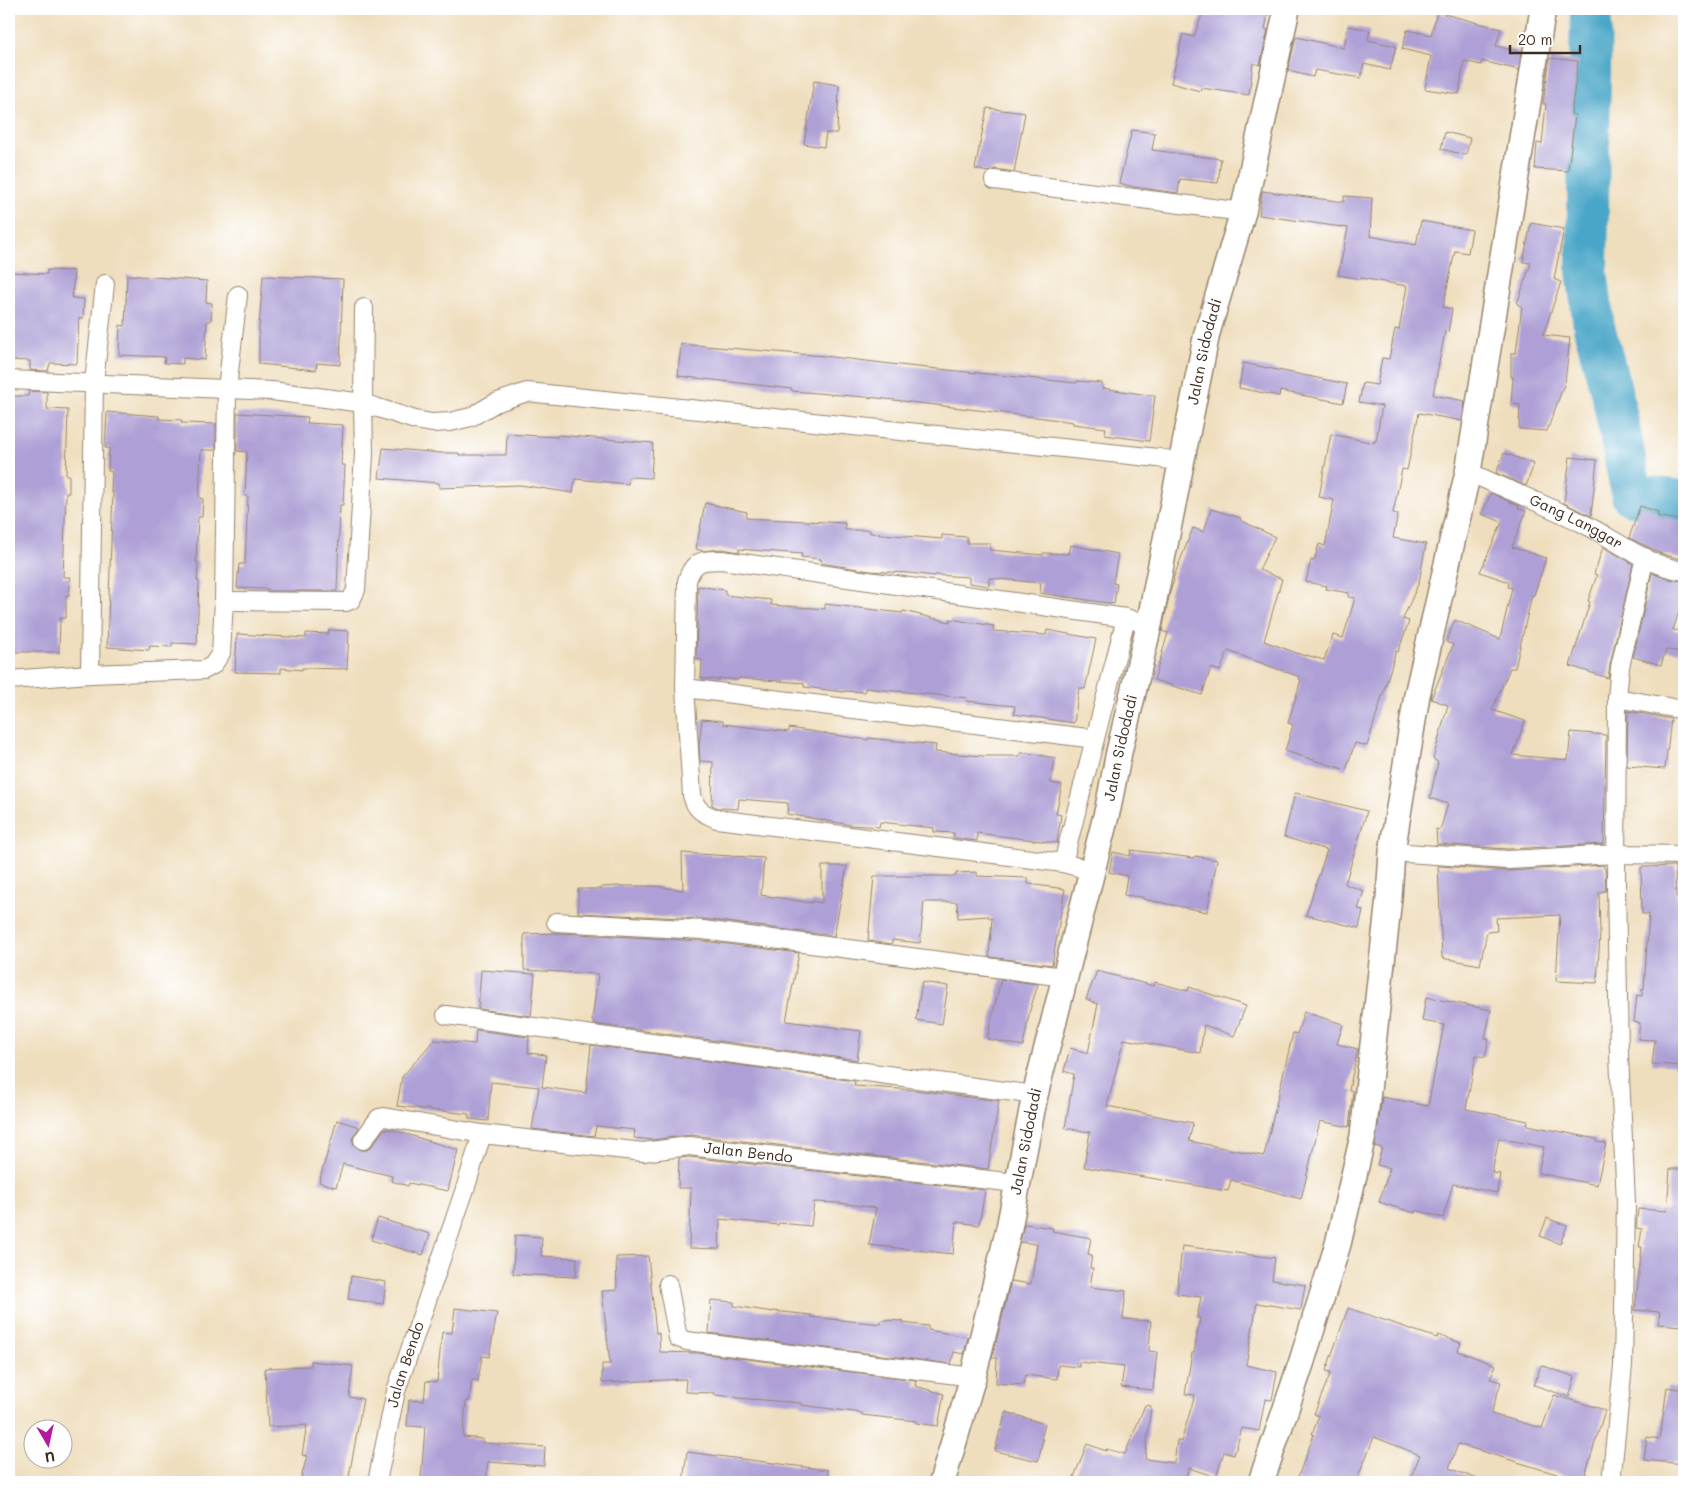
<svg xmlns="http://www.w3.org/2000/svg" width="1693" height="1491" viewBox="0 0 1693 1491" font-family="Mali,sans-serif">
<rect width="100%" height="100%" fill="#fff"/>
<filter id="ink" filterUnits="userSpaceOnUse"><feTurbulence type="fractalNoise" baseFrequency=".02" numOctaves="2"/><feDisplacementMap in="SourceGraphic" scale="10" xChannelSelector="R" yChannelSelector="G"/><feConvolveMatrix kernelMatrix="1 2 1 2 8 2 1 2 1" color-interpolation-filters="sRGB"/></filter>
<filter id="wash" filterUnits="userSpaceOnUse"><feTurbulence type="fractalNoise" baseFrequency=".0096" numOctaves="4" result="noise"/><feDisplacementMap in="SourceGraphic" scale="20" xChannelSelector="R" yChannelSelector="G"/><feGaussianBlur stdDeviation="1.12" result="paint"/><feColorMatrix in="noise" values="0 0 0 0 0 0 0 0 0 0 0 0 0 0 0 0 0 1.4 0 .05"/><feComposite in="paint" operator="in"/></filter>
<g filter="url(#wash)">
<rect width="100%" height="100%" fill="#efdebd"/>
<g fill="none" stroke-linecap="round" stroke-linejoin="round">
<path stroke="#4aa6c8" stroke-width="42" d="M1591 9 1587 270 1594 327 1614 402 1632 495 1684 501"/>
</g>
<g id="blocks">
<path fill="#aea0d6" d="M1204 9H1269L1265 29 1268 30 1260 65 1253 63 1249 95 1201 88 1200 91 1171 83 1183 34 1194 37Z
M1437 12 1501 29 1496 46 1521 52 1519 70 1482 61 1481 65 1464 61 1459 94 1425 89 1431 56 1402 49 1407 30 1431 35Z
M1348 26 1370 30 1368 40 1396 46 1390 70 1364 64 1361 78 1315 70 1313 77 1288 71 1296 37 1344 48Z
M1550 58 1578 61 1571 114 1575 115 1568 171 1535 169 1537 143 1542 144 1546 104H1543Z
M814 81 839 85 837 133H826L824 147 804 144Z
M987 108 1025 113 1014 172 995 169 988 172 975 169Z
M1132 130 1155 133 1152 150 1221 159 1218 183 1180 179 1178 193 1134 187 1119 183Z
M1445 132 1470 138 1466 155 1441 149Z
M1262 191 1344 202V196L1372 198 1370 236 1416 245 1421 221 1472 230 1468 253 1455 251 1443 307 1452 309 1448 332 1445 331 1433 395 1465 401 1462 421 1419 413 1407 470 1402 469 1393 513 1398 514 1393 538 1426 544 1419 582 1403 619 1409 621 1398 652 1396 651 1367 746 1355 743 1346 770 1285 751 1293 725 1288 723 1301 680 1299 679 1300 677 1228 651 1220 671 1211 668 1202 695 1154 680 1168 633 1162 631 1170 592 1174 580 1173 579 1193 528 1204 532 1211 509 1241 518 1240 520 1275 537 1259 570 1282 579 1264 641 1305 656 1306 655 1324 660 1333 635 1343 638 1355 598 1348 597 1349 593 1326 589 1327 586 1306 582 1311 560 1314 561 1319 544 1325 546 1334 500 1319 497 1331 434 1374 443V441H1376L1382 406 1359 402 1363 383 1377 385 1382 358 1389 359 1395 329 1399 330 1407 286 1361 278V279L1338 275 1348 228 1259 215Z
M1531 223 1564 229 1554 279 1561 282 1543 335 1570 338 1565 382 1547 431 1519 429 1520 405 1511 404 1513 377H1511V353H1516L1522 306 1517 304 1531 263 1523 262Z
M47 270 74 271 72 298 84 299 83 319 79 318 77 364 50 363 48 371 30 370V361L9 360V272L47 274Z
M127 275 207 281 206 302 212 303 211 321H207L205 360 183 358V364L164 363 165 357 119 355 120 325 125 326Z
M263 276 343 279 340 365 317 363 316 370 259 364V327Z
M681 344 824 356 908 366 1077 383V381L1102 383V388L1155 396 1149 441 1105 435 1106 428 1073 424V422L1044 418 877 398 792 391V389L678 376Z
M1243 363 1347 384 1343 403 1280 391 1279 396 1239 388Z
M29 391 47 392V409L68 410 66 475H69V493H66L63 577H70L69 595H66V618H60L59 652H9V396H28Z
M107 412 159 416V419L182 420 181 423 216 424V450H201L199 498 203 499 202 517H198L196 562H198L197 581H199L197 644 172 643V647L150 646 149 650 107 647 113 492H111L112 472 108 471 109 448H105Z
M237 413 308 417 307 423 343 425 341 465H345L344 484 343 505H340L337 591H268V589L237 588 239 564H245L248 496H245L247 452 237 451Z
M507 434 557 437 558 435 653 443 651 478 629 477 628 484 575 479 573 493 520 485 439 488V483L379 478 383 448 441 453H459V455H506Z
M1504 453 1534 464 1526 486 1496 473Z
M1570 457 1597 460 1591 516 1564 503Z
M1491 493 1519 506 1518 508 1526 511 1512 547 1546 558 1534 595H1532L1515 668H1510L1492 710 1525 721 1513 755 1568 760 1571 732 1606 735 1604 844 1508 849 1437 844 1436 829 1440 830 1448 804 1430 798 1438 762 1433 759 1448 705 1431 699 1453 645 1446 642 1455 620 1500 639 1512 588 1508 587 1509 582 1480 572 1502 522 1482 514Z
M705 503 747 512 746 518 845 523V530H870V533L942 539V535L967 537V543H990V550L1043 555V553L1068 554 1070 545 1118 554 1113 583 1117 584 1114 604 1040 593 1041 583 989 578V586L969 583V577L935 575V576L909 573 870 571 821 563V559L801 557 802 554 739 549V552L722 549 703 551 696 549Z
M1640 506 1658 512 1657 516 1684 521V560L1662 554 1629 538Z
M1603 547 1633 564 1610 665 1608 678 1570 666 1590 602 1588 601 1597 575 1594 574Z
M1652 573 1668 579 1684 581V596L1673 630 1684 631V652L1666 650 1661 665 1633 657Z
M698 586 725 590V595L771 600V605L825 609V604L902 613 903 611 950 622V619L994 626 993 631 1046 635 1047 630 1096 639 1085 689 1079 688 1074 723 1014 714 1015 706 966 701 967 698 865 688V692L844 691V692L804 687V683L739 678 738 680 719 678V680L701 678 702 660 696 659Z
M329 630 349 631 347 669 302 668V670L281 668V673L235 672 237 634 306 638V633L328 634Z
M1628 711 1671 719 1665 769 1627 766Z
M702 719 723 721V724L789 732V728L868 740V738L936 745 935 752 983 756H1020V753H1028L1055 758 1051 783 1062 785 1056 814 1061 815 1057 843 977 833V841L961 839 954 838V833L934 832V828L880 822 879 827 851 825 787 814 788 803 739 799 738 809 718 808 712 805 713 762 700 761 699 745Z
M1295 793 1367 811 1345 884 1364 891 1358 909 1363 910 1359 928 1306 915 1327 850 1284 837Z
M1131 850 1194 858 1195 856 1217 860 1207 912 1143 899V897L1124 895 1127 876 1109 872 1113 852 1130 856Z
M682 853 764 858 761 895 812 903V901L822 903V866H847L834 936 704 919 578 913V889H601V887L618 886H655L683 890Z
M1604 865V868H1605L1606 891 1599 892 1600 934 1597 983 1556 981 1560 915 1496 918 1497 931 1487 932 1480 965 1442 958 1438 866 1509 871Z
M1675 866 1676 897H1684V1066L1652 1064 1655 1040 1638 1039 1640 1023 1634 1022 1637 995 1642 996V989H1644L1649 914H1642L1641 867Z
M977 872V876L1028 878V884L1065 889 1052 965 989 957 992 918H989V916L958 918 957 902H924L920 943 892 940V944L868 941 874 876H956V873Z
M560 933 702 941 799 953 786 1021 861 1031 857 1060 594 1024V1021H592L598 974 524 970V934Z
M481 970 535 974 531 1016 478 1009Z
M1097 971 1154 986 1155 982 1188 991 1189 987 1246 1006 1234 1036 1204 1025 1200 1053 1124 1039 1107 1106 1193 1123 1189 1141 1264 1156 1293 1033 1297 1034 1304 1012 1343 1024 1337 1044 1358 1049 1349 1090 1353 1091 1349 1127 1320 1121 1301 1199 1231 1180 1228 1191 1084 1167 1090 1132 1065 1128 1074 1074 1064 1071 1070 1048 1088 1053 1098 1004 1086 999Z
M1001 979 1038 984 1030 1010 1023 1046 987 1039Z
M922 982 948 986 942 1024 916 1020Z
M1426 997 1491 1010 1485 1038 1489 1039 1485 1057 1476 1055 1466 1109 1528 1121 1527 1125 1597 1139V1142L1606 1143 1597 1185 1538 1173 1544 1147 1499 1138 1492 1173 1500 1174 1497 1193 1453 1184 1443 1218 1416 1210 1415 1213 1379 1202 1390 1168 1377 1165 1382 1148 1375 1146 1382 1097 1428 1106 1444 1025 1422 1021Z
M476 1030 529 1037 528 1053 546 1055 542 1087 586 1093 591 1045 855 1081 854 1086 915 1090 999 1101 988 1169 690 1135 652 1140 634 1138 635 1130 596 1126 594 1136 532 1129 539 1087 491 1082 488 1121 469 1119V1114L397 1106 402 1077 434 1040 475 1044Z
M337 1120 359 1127 352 1139 354 1145 361 1150H367L371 1147 384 1129 393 1130 458 1150 448 1191 409 1183 408 1186 391 1181 392 1176 343 1164 336 1187 319 1182Z
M689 1157 985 1190 979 1225 956 1222 953 1254 869 1245 876 1208 840 1203 814 1202 811 1226 779 1223 778 1225 720 1219 719 1249 689 1248 691 1188H678L679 1158Z
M1670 1169H1684V1326L1658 1324 1660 1312 1635 1310 1642 1247H1639L1642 1229 1636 1228 1638 1209 1667 1211Z
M378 1218 430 1234 423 1255 371 1240Z
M1547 1218 1567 1226 1560 1244 1540 1236Z
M1024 1224 1053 1228 1052 1231 1091 1238 1088 1254 1092 1255 1090 1268H1093L1090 1287 1126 1291 1123 1319 1151 1321 1149 1351 1157 1352 1153 1390 1121 1387 1124 1367 1079 1362V1367L1058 1365 1057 1379 1025 1375 1023 1385 996 1383 997 1358H992L1011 1281 1031 1284 1037 1244 1020 1242Z
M515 1235 542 1237 541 1256 577 1258 576 1277 513 1274Z
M1182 1246 1275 1258 1272 1280 1305 1285 1301 1310 1257 1303 1246 1365 1277 1372 1272 1400 1265 1399 1259 1431 1242 1428 1234 1455 1224 1452 1216 1477 1189 1468 1184 1482H1072L1087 1444 1106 1451V1449L1125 1454 1145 1405 1151 1406 1145 1459 1174 1463 1177 1440 1181 1442 1195 1395 1185 1394 1192 1353H1194L1200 1318H1197L1201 1297 1177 1294Z
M648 1256 656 1333H659L660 1352 699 1353 916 1380 915 1386 944 1394 938 1426 916 1423V1421L862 1415V1413L801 1405V1403L737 1398V1397L715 1395V1393L685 1392 686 1379 602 1383V1364H610L602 1291 617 1290 616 1257Z
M351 1276 386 1282 383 1304 348 1299Z
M711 1300 734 1302V1306L773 1312V1311L811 1315V1317L881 1324V1320L903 1321V1323L928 1326V1330L968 1337 964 1354 954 1352 951 1364 709 1333Z
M455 1308 497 1313 489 1357 482 1356 478 1381 472 1380 469 1401H466L463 1437 483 1439V1443L545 1447 544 1466 488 1462 486 1482 421 1479 425 1427 407 1426 409 1400 424 1401 426 1381 437 1382 442 1332 452 1333Z
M1348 1308 1437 1338 1438 1335 1461 1343 1458 1351 1496 1365 1490 1379 1501 1382 1491 1414 1542 1428 1554 1395 1605 1410 1583 1482 1458 1444 1449 1468 1482 1481V1482H1409L1420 1455 1374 1437 1356 1482H1296L1314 1434H1312L1319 1416 1314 1414 1331 1372 1326 1371Z
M311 1361 353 1366 349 1397 363 1399 348 1482H300L307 1456 302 1455 307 1425 268 1427 265 1368 311 1366Z
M1541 1365 1575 1377 1569 1397 1534 1385Z
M1667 1387 1684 1390V1464L1644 1460 1647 1437 1660 1439Z
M1006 1412 1045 1424 1041 1439H1043L1038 1461 995 1451 1000 1430H1001Z
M687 1452 828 1470 827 1482H683Z"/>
</g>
</g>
<g filter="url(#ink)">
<use href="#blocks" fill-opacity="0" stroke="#95846e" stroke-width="1"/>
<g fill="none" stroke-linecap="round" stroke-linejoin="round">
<defs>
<g id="street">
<path d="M994 180 1243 212"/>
<path d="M9 380 272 391 363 403 415 420 432 423 450 422 471 417 495 403 527 392 1158 458 1182 462"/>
<path id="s1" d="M1468 472C1507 489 1546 505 1584 524 1616 540 1648 566 1684 571"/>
<path d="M224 601 346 602 351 600 356 590 364 454 363 403 364 308"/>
<path d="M90 674 94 382 105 284"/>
<path d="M9 680 90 674 204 670 213 665 221 653 224 601 227 389 238 295"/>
<path d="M685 688 1095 739"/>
<path d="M1617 698 1684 710"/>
<path d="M1392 852 1508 860 1616 854 1684 855"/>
<path d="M1063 863 1126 618"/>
<path d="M1093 871 1063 863 717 819C703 813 696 811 692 795L685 688 687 581C693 560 703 560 722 560L1126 618 1149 625"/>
<path d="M556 922 703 930 1064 977"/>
<path d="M446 1015 1035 1095"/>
<path d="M363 1140 379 1118 384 1117 482 1134"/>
<path d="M668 1284 678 1338 687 1341 973 1377"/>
<path id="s2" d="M377 1482 396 1391 466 1186 482 1134 643 1152 689 1146 1016 1183"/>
<path d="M1611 1482 1623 1366 1626 1202 1619 1055 1616 884 1617 698 1620 667 1645 557"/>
</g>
<g id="secondary">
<path id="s3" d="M942 1482 973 1377 1009 1228 1035 1095 1108 808 1119 752 1149 625 1207 333 1243 212 1287 9"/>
<path d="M1261 1482 1302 1361 1338 1244 1363 1136 1389 898 1392 852 1417 695 1468 472 1543 9"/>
</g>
</defs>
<use href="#street" stroke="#95846e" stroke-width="20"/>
<use href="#secondary" stroke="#95846e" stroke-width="28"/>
<use href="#street" stroke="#fff" stroke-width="18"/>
<use href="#secondary" stroke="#fff" stroke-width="25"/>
</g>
</g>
<g text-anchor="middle" stroke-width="4.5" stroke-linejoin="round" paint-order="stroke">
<g font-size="15" fill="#3b2a1e" stroke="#fff">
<text dy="5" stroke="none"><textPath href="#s3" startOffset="1161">Jalan Sidodadi</textPath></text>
<text dy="5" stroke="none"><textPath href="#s1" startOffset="119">Gang Langgar</textPath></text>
<text dy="5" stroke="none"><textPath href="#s3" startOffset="756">Jalan Sidodadi</textPath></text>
<text dy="5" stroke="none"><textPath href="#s3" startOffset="351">Jalan Sidodadi</textPath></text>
<text dy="5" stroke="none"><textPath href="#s2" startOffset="632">Jalan Bendo</textPath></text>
<text dy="5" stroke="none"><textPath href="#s2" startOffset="121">Jalan Bendo</textPath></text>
</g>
</g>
<rect width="1693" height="1491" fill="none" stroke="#fff" stroke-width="30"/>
<g transform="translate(48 1444) rotate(171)"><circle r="24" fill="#ffffff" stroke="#b1aaa5"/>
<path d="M0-4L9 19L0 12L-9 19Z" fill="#b5179e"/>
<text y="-8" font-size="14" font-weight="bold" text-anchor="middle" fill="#3b2a1e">U</text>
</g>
<path d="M1510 45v8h70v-8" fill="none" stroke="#3b2a1e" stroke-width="2.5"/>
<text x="1518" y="45" font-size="15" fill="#3b2a1e" stroke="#ffffff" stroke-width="4" paint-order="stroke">20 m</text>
</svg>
